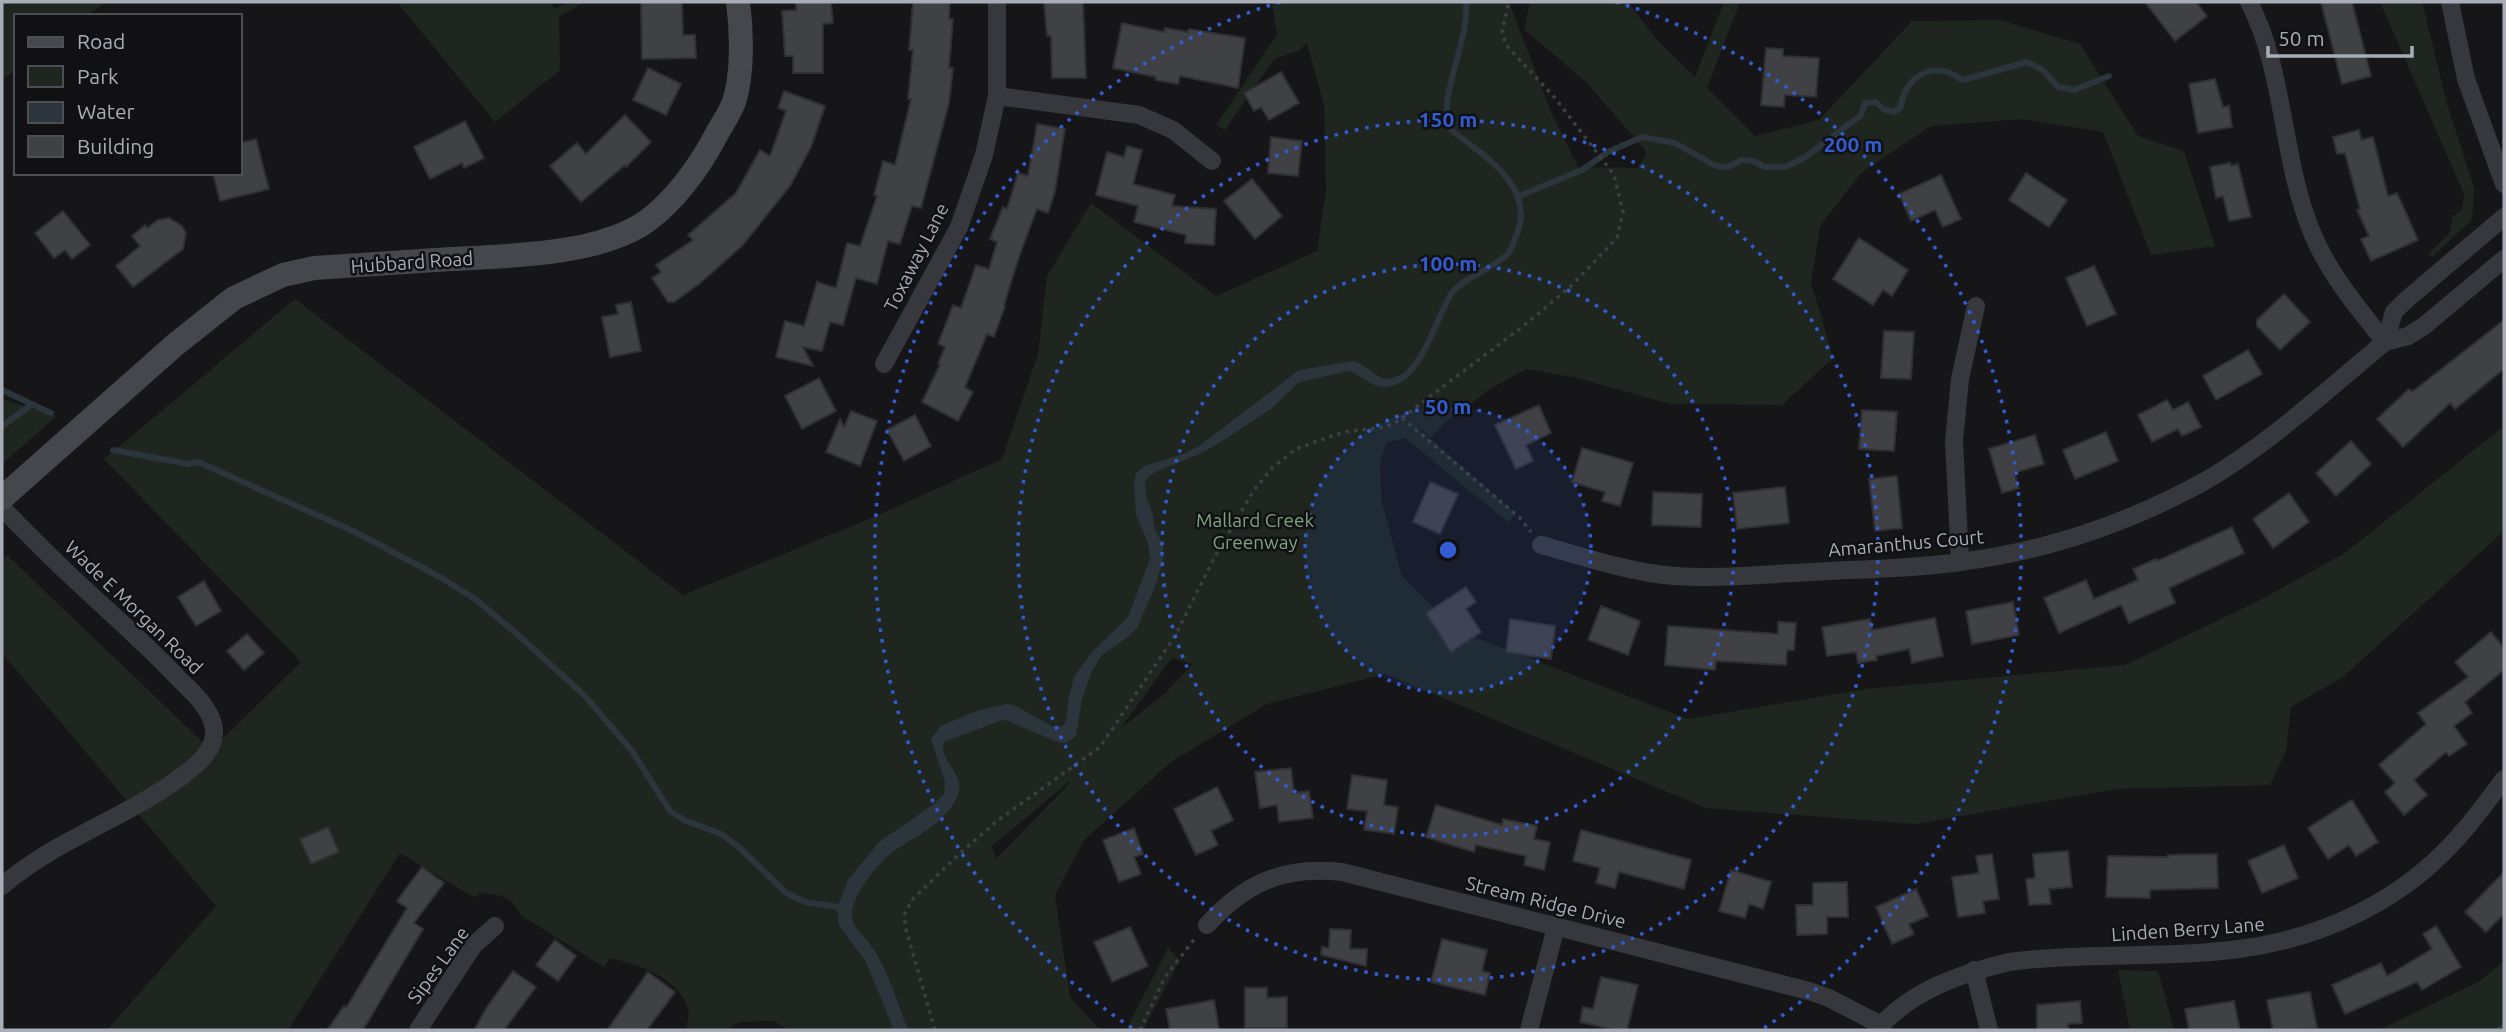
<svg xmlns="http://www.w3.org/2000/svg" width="2506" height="1032" viewBox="0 0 2506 1032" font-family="Ubuntu,sans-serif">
<rect width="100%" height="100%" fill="#161618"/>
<path fill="#1e261f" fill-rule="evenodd" d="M2 2H106L87 16H16V70L2 80Z
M397 2H550L555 9 567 2H584L559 17 560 70 495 122Z
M1272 2H1509L1551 112 1578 167 1637 168 1646 155 1645 150 1586 82 1524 29 1530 2H1628L1657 40 1695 77 1724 2H1740L1707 88 1755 136 1819 120 1912 21 2000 20 2080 44 2138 136 2184 151 2215 246 2151 255 2103 132 2023 119 1931 126 1862 172 1820 226 1811 282 1833 358 1782 405 1670 404 1577 378 1527 369 1493 387 1448 420 1431 437 1416 426 1516 514 1508 522 1405 438 1386 443 1380 463 1381 500 1402 576 1455 630 1688 719 1866 689 2125 665 2258 601 2345 553 2504 426V531L2343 677 2291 707 2286 751 2270 785 2116 789 1915 824 1706 808 1385 674 1267 704 1171 762 1084 840 1055 895 1070 997 1100 1030H789L774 1021 739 1022 727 1030H686C687 1024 690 1014 688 1008 678 977 637 964 610 958L604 967 522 916 512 902 502 896 484 893 473 897 400 853 288 1030H107L216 906 2 653V560L7 555 211 750 301 662 104 459 295 299 683 595 874 517 1002 459 1038 354 1047 276 1091 203 1216 296 1317 251 1326 191 1324 105 1307 43 1298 51 1274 59 1225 130 1216 125 1277 34ZM1172 658 1193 664 1163 695 1120 729ZM1070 781 1071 782 996 859 992 846Z
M2380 2H2422L2447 104 2474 188 2472 220 2432 257 2428 254 2449 234 2453 216 2462 210 2464 194Z
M2 399 57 416 2 464Z
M1168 948 1180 960 1143 1030H1126Z
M2504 961V1030H2379L2480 981Z
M2118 970 2158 971 2174 1030H2130Z"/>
<path fill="#2c353c" d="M1353 361C1376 367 1376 389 1404 373L1407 379C1378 396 1375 383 1349 371L1299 382 1271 409 1216 445 1199 454 1155 472 1145 480 1146 496 1153 515 1154 528 1163 544V561L1154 589 1137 628 1128 637 1102 655 1092 671 1082 699 1076 736 1067 743H1060L1008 721 1002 720 944 742C937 762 971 775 955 801 942 825 916 836 894 851 879 862 850 897 852 917 853 929 866 937 872 947 888 969 898 1005 908 1030H894L866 962 839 925 837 908 848 880 879 842 934 804 944 794 945 782 931 739 941 726 979 710 1007 704 1016 706 1052 726H1063L1067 717 1068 701 1074 677 1091 653 1128 617 1150 559 1148 543 1136 515 1134 483 1136 473 1145 466 1183 454 1199 446 1299 370Z"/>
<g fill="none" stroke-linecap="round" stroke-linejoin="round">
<path stroke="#2c353c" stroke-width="6" d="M1519 196 1582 170 1608 152 1642 137 1675 143 1716 166 1728 167 1742 160 1753 161 1765 167H1785L1804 158 1861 115 1865 103 1876 102 1883 109 1894 112 1901 107C1903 85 1923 64 1948 72 1953 74 1958 78 1963 80L2027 62 2043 70 2058 87 2074 90 2109 76
M1399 380C1425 365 1436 319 1451 294 1460 280 1495 267 1508 254 1512 249 1514 240 1517 234 1536 186 1483 155 1451 130 1449 122 1446 112 1447 103 1451 69 1468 37 1466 2
M2 390 51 413
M2 426 31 405
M113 450 188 464 198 462 353 531 440 577 475 599 517 634 585 696 632 751 670 811 684 820 721 834 740 848 785 892 805 902 844 908
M2499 1030 2504 1026"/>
</g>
<path fill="#404145" stroke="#303034" stroke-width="2" d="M641 2H682L683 35H695L696 58 642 59Z
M796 2H831L833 23 823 24V73H793V56H785L782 11 796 10Z
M913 2H950L949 19H953L949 68H953L949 103 921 208 912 206 900 244 888 241 877 284 856 278 843 325 830 322 822 351 803 347 813 366 776 357 785 321 804 326 817 282 836 288 847 243 860 246 877 196 874 195 883 161 895 165 911 99H908L913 50H909Z
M1044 2H1083L1086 78H1052L1051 35 1047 36Z
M2145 2H2196L2207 16 2175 41Z
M2321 2H2352L2371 76 2342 84Z
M1122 23 1164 32 1165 28 1188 32 1189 29 1245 38 1238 88 1180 76 1178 84 1155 80 1156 77 1113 68Z
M1766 48 1783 49V56L1819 58 1816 97 1785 95 1784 107 1761 105Z
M648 68 681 84 666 115 633 100Z
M1281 72 1299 103 1269 120 1261 107 1254 111 1244 93Z
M2215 79 2223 107 2229 106 2232 127 2198 133 2189 84Z
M784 91 825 106 811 147 790 186 742 246 699 284 674 302H668L652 278 661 272 656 265 693 240 688 235 736 193 760 150 770 156 786 111 778 108Z
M625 115 651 142 626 167 625 165 581 202 550 166 577 143 586 154Z
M465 121 484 158 464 168 462 163 430 179 414 147Z
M1037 124 1065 129 1055 191 1048 213 1037 209 1020 254 1004 305 1005 306 994 337 987 334 965 387 973 392 958 421 922 402 940 365 938 364 945 347 938 344 953 305 961 308 976 265 989 269 997 242 990 239 1003 207 1007 209 1018 173 1028 176Z
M2359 130 2361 140 2373 137 2388 196 2397 193 2418 240 2371 261 2361 239 2369 236 2357 210 2360 209 2345 153 2337 154 2333 137Z
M1271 137 1302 141 1298 176 1268 173Z
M256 139 269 189 220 201 213 173H240V143Z
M1127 146 1142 150 1133 184 1175 195 1172 206 1216 209 1214 245 1185 243 1186 235 1134 222 1138 206 1096 195 1107 152 1124 157Z
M2230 163 2231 166 2238 164 2251 217 2229 221 2223 196 2216 198 2210 167Z
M2026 173 2067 200 2049 227 2009 200Z
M1941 175 1961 219 1943 227 1935 210 1911 221 1899 194Z
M1252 179 1282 216 1255 239 1224 201Z
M63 211 90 245 72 259 65 250 54 258 35 233Z
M169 218 182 226 186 233 183 249 133 287 116 266 140 246 132 236 145 225 147 228 158 220Z
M1859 238 1908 270 1892 296 1883 290 1873 305 1833 279Z
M2094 266 2116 314 2087 326 2066 278Z
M2284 294 2310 322 2280 350 2257 326V320Z
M631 302 641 351 610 357 602 317 618 314 616 305Z
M2504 320V369L2455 409 2450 403 2403 447 2377 419 2409 389 2412 392Z
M1884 331 1914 332 1911 379 1881 378Z
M2248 350 2262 374 2216 400 2203 376Z
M819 378 836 411 802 429 785 396Z
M2167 400 2173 410 2188 402 2201 427 2182 436 2178 429 2152 442 2138 415Z
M1539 405 1551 433 1526 445 1533 461 1516 469 1495 425Z
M1862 410 1897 412 1894 451 1859 449Z
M851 411 877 421 860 466 826 452 840 419 844 427Z
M915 415 931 446 904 461 887 430Z
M2106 432 2118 461 2075 479 2063 450Z
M2035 435 2044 464 2014 473 2019 488 2002 493 1989 449Z
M2351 441 2371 464 2336 496 2316 473Z
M1582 448 1633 463 1620 506 1602 501 1605 492 1572 482Z
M1897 476 1902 528 1875 531 1869 479Z
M1430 482 1458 494 1440 534 1413 522Z
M1785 487 1789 523 1737 529 1733 493Z
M1653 492 1702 494 1701 527 1652 525Z
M2289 493 2309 522 2273 548 2253 519Z
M2232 527 2244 553 2169 588 2175 603 2129 623 2121 605 2059 633 2044 598 2086 580 2094 599 2138 580 2133 569 2156 559 2157 561Z
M204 581 221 611 196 626 178 597Z
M1466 587 1476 602 1466 609 1481 632 1451 652 1426 613Z
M2013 602 2019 635 1972 644 1966 611Z
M1601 606 1640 621 1628 655 1588 640Z
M1935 618 1943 656 1912 663 1909 649 1876 656 1877 660 1858 663 1856 652 1827 656 1822 627 1870 619 1872 630Z
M1510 619 1555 626 1551 659 1506 652Z
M1778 622 1796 623 1794 650H1787L1786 665 1716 661 1715 670 1665 665 1668 626 1778 634Z
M2491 632 2504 648V670L2465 702 2472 713 2454 726 2467 744 2449 756 2446 752 2414 780 2427 795 2404 815 2385 792 2395 783 2379 765 2426 724 2418 713 2468 677 2455 662Z
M247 634 264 653 244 670 227 651Z
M1291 768 1294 793 1309 791 1313 818 1279 822 1277 805 1260 808 1255 772Z
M1352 775 1387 780 1384 805 1398 807 1394 834 1364 830 1367 811 1347 809Z
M1217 787 1233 820 1211 831 1218 845 1196 855 1174 809Z
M2352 800 2378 842 2356 856 2349 845 2328 859 2308 828Z
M1436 805 1502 825 1503 819 1537 826 1534 839 1550 842 1544 870 1524 865 1526 856 1476 845 1474 852 1426 837Z
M328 827 339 852 311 864 300 839Z
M1134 828 1143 854 1134 857 1141 874 1119 882 1103 840Z
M1581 830 1691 860 1684 889 1619 872 1615 888 1596 883 1600 868 1573 861Z
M2284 845 2298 878 2262 893 2248 861Z
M2068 851 2072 887 2049 889 2051 904 2029 905 2026 879 2035 878 2033 854Z
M1992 854 1999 899 1983 901 1985 913 1958 917 1952 877 1979 873 1976 856Z
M2217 854 2218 888 2150 890V898L2106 897 2108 856 2168 857V855Z
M422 867 444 883 414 923 423 929 363 1030H327L344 1006 346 1008 407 908 397 901Z
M1731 870 1771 882 1763 909 1749 904 1745 918 1719 911Z
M2504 872V914L2486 932 2465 912Z
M1847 882 1848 917H1827V934L1797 935 1796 905H1813V883Z
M1916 889 1928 916 1909 924 1914 934 1892 944 1876 907Z
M2436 926 2461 967 2422 990 2417 982 2345 1014 2332 985 2381 963 2387 976 2432 949 2423 934Z
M1130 927 1148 966 1112 982 1094 942Z
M1330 929 1351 930 1350 949H1367L1366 966 1321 955 1322 947 1329 948Z
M1442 939 1487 950 1482 971 1490 973 1485 995 1431 982Z
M555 940 576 956 558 981 536 965Z
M513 971 536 987 504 1030H474L487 1007Z
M648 972 675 992 647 1030H607Z
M1601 977 1638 985 1627 1030H1615L1580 1022 1583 1007 1593 1009Z
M1245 988H1267V998L1287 997V1028H1245Z
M2310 992 2317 1028 2273 1030 2267 1000Z
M1214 1000 1219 1030H1170L1166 1009Z
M2080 1001 2082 1023 2068 1024 2069 1030H2037V1005Z
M2234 1001 2240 1030H2189L2185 1009Z"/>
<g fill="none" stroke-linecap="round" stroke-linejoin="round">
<path stroke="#3d3f44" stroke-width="3.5" stroke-dasharray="3.5 5" stroke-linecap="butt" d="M1402 418 1520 518 1531 532
M935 1030 905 926V913L912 900 957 856 997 821 1100 747 1175 636 1214 558 1254 490 1273 467 1296 449 1315 442 1344 432 1385 427 1395 423 1526 324 1571 286 1617 238 1623 212 1614 175 1555 98 1506 45 1502 32 1509 2
M1140 1030 1165 977 1196 937"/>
<path stroke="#37383d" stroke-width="18" d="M2249 2C2286 74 2281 160 2313 235 2330 275 2358 308 2385 342
M2450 2 2466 79 2504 184
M997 96 1139 115 1173 130 1212 161
M2385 342 2394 312 2406 300 2504 217
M884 364 959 227 984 155 997 96V2
M2 508C26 532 49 556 74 579 109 612 145 643 178 678 191 691 208 705 213 724 218 742 205 758 191 769 134 816 58 837 2 886
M1541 545C1582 556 1622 570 1664 575 1713 580 1763 574 1812 572 1861 569 1912 569 1960 562 2046 551 2129 523 2205 481 2270 443 2327 390 2385 342L2408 336 2424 326 2504 259
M1960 562 1954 441 1960 379 1976 306
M1207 925C1246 882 1284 866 1342 872L1809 991 1829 998 1881 1025
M1974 970 1989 1030
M418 1030 473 946 495 926
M1529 1030 1556 927
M1877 1030C1911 990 1960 974 2009 962 2085 952 2163 959 2239 949 2316 939 2392 906 2447 849 2469 827 2486 803 2504 779"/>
<path stroke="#45474d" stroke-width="24" d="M2 498 176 344 234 298 283 275 314 268C359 265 405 262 451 259 509 256 599 255 647 221 674 201 698 169 714 139 720 127 729 115 734 102 743 74 742 31 738 2"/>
</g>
<circle cx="1448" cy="550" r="143" fill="#325cd3" fill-opacity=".12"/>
<g fill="none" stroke="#325cd3" stroke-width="3.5" stroke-dasharray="3.5 7">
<circle cx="1448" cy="550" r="143"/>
<circle cx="1448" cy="550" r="286"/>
<circle cx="1448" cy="550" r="430"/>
<path d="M1132 1028A573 573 0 0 1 1280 2M1616 2A573 573 0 0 1 1764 1028"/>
</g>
<g text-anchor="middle" stroke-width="5" stroke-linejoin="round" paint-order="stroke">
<g font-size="19" fill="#a8adb8" stroke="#111113">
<text transform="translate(916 257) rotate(-63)" y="7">Toxaway Lane</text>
<text transform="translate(412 262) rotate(-4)" y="7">Hubbard Road</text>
<text transform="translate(1906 543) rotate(-5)" y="7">Amaranthus Court</text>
<text transform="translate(134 607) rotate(44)" y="7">Wade E Morgan Road</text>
<text transform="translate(1546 902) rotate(14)" y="7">Stream Ridge Drive</text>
<text transform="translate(2188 929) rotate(-4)" y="7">Linden Berry Lane</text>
<text transform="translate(438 965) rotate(-54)" y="7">Sipes Lane</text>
</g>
<g font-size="19" fill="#7fa381" stroke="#111113">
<text x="1255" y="527">Mallard Creek<tspan x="1255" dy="22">Greenway</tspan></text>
</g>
</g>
<circle cx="1448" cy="550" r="10" fill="#325cd3" stroke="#111113" stroke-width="3.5"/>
<g font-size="21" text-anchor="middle" font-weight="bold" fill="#325cd3" stroke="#111113" stroke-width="5" stroke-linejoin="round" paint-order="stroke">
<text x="1448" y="127">150 m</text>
<text x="1853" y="152">200 m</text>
<text x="1448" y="271">100 m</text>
<text x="1448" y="414">50 m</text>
</g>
<rect width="2506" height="1032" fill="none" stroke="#a8adb8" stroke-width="7"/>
<rect x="14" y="14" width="228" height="161" fill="#111113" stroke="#4d4f55" stroke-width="2"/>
<rect x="28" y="37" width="35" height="10" fill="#45474d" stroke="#4d4f55" stroke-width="2"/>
<text x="77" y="49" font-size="21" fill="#a8adb8">Road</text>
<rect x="28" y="66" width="35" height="21" fill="#1e261f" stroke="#4d4f55" stroke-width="2"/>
<text x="77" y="84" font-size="21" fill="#a8adb8">Park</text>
<rect x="28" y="102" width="35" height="21" fill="#2c353c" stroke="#4d4f55" stroke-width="2"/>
<text x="77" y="119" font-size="21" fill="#a8adb8">Water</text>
<rect x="28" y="136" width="35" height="21" fill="#404145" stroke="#4d4f55" stroke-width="2"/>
<text x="77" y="154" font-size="21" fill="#a8adb8">Building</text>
<path d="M2268 46v10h144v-10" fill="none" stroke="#a8adb8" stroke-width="3.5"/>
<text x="2278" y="46" font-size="21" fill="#a8adb8" stroke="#111113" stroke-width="5" paint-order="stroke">50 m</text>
</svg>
